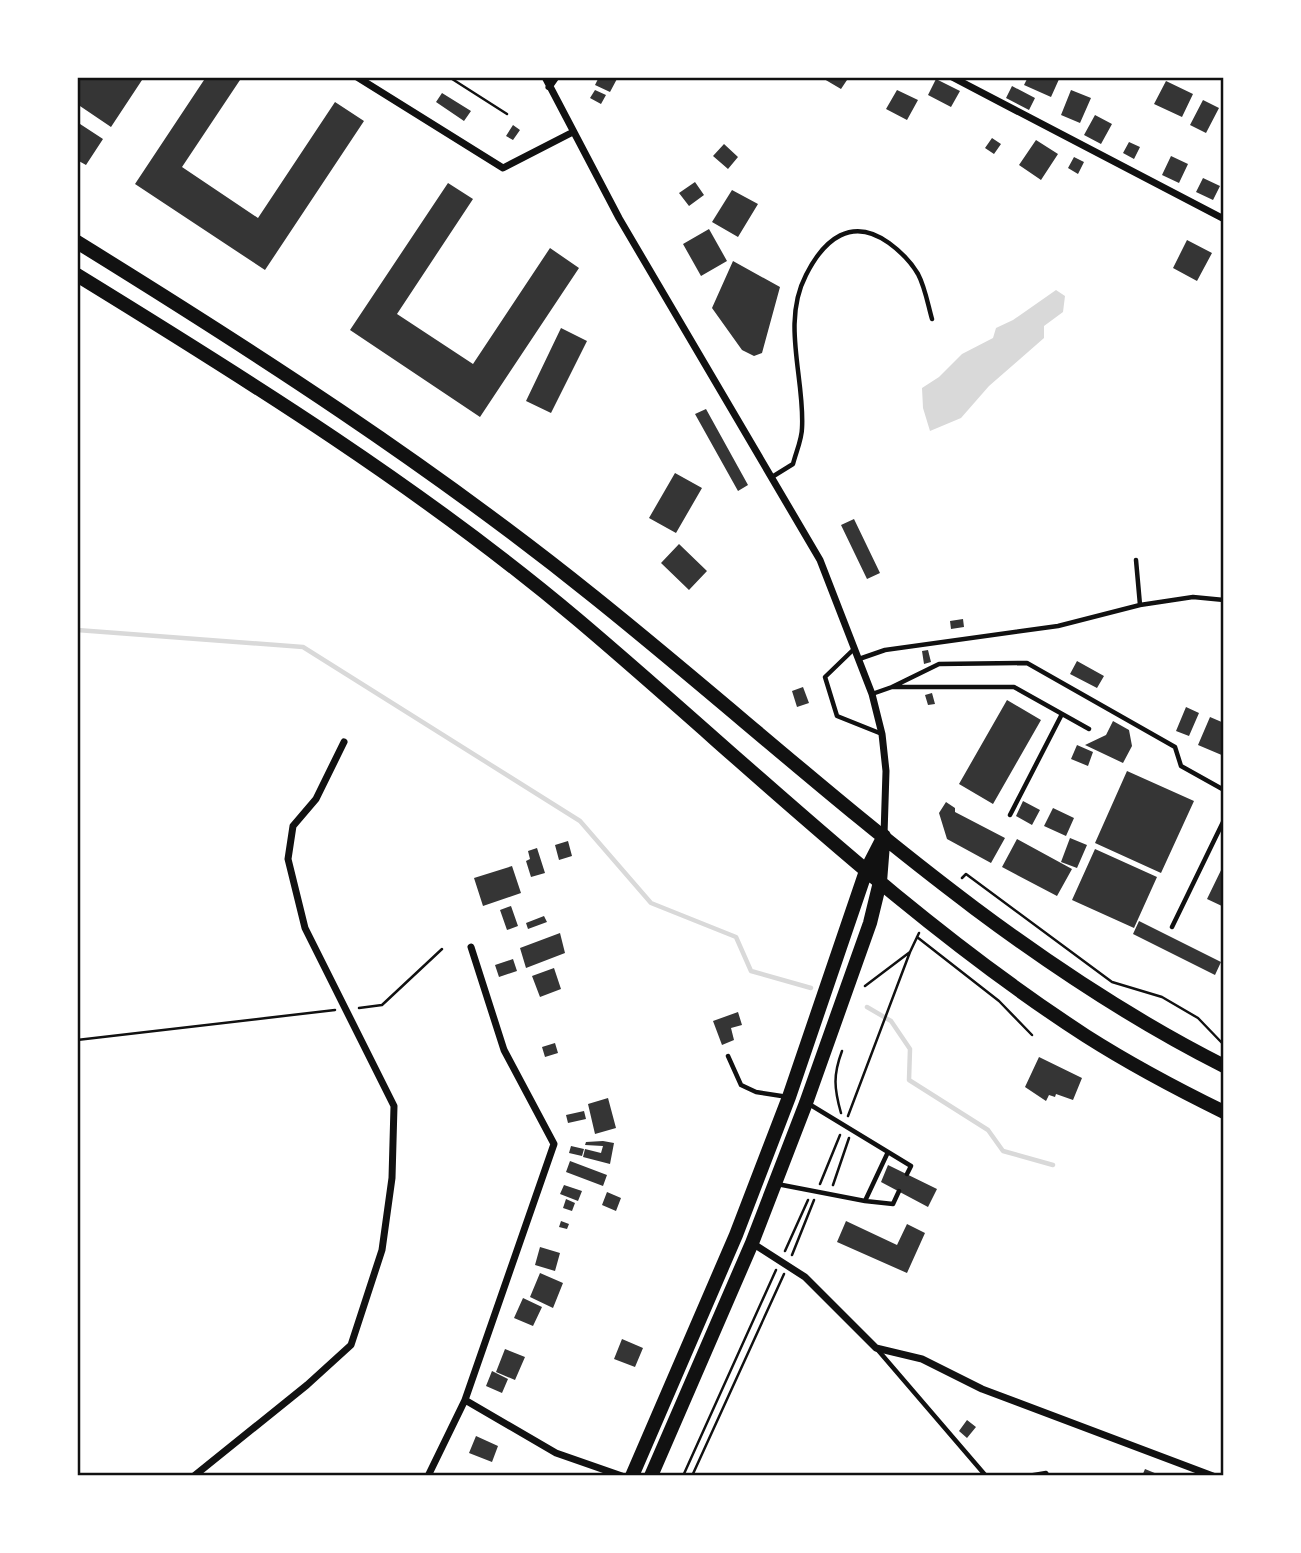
<svg xmlns="http://www.w3.org/2000/svg" width="1301" height="1553" viewBox="0 0 1301 1553" font-family="'IBM Plex Serif',serif">
<rect width="100%" height="100%" fill="#fff"/>
<path fill="#d9d9d9" d="M1056 290 1065 296 1063 312 1044 326V338L989 386 961 418 930 431 923 408 922 388 939 377 962 354 993 338 996 328 1013 320Z"/>
<g fill="none" stroke-linecap="round" stroke-linejoin="round">
<path stroke="#d9d9d9" stroke-width="4.5" d="M77 630 303 647 580 821 651 903 736 937 751 971 811 988
M867 1007 891 1021 910 1049 909 1080 988 1130 1003 1151 1053 1165"/>
</g>
<path fill="#353535" d="M77 77H144L111 127 77 104Z
M206 77H242L182 167 258 218 335 102 364 121 265 270 135 184Z
M599 77H618L610 92 595 85Z
M825 77H849L841 89 824 79Z
M1028 77H1060L1051 97 1024 85Z
M936 79 960 91 951 107 928 95Z
M1166 81 1193 94 1182 117 1154 104Z
M1012 86 1035 98 1029 110 1006 98Z
M595 90 606 95 601 104 590 98Z
M897 90 918 100 907 120 886 109Z
M1071 90 1091 98 1080 123 1061 115Z
M442 93 471 111 464 121 436 102Z
M1203 100 1219 108 1206 133 1190 125Z
M1095 115 1112 124 1101 144 1084 135Z
M77 122 103 139 86 165 77 160Z
M513 125 520 130 513 140 506 136Z
M992 138 1001 144 994 154 985 148Z
M1036 140 1058 154 1041 180 1019 165Z
M1129 142 1140 147 1134 159 1123 153Z
M724 144 738 157 728 169 713 156Z
M1171 156 1188 164 1179 183 1162 175Z
M1074 157 1084 162 1078 174 1068 168Z
M1203 178 1220 186 1213 200 1196 192Z
M695 182 704 195 689 206 679 193Z
M448 183 473 199 397 314 473 364 550 248 579 268 480 417 350 330Z
M732 190 758 204 738 237 712 222Z
M709 229 727 261 701 276 683 244Z
M1187 240 1212 253 1197 281 1173 268Z
M733 261 780 287 762 353 754 356 742 350 712 308Z
M561 328 587 341 551 413 526 401Z
M706 409 748 485 738 491 695 414Z
M675 473 702 488 676 533 649 518Z
M854 519 880 573 867 579 841 525Z
M679 544 707 571 689 590 661 563Z
M963 619 964 627 951 629 950 621Z
M928 650 931 662 924 664 922 651Z
M1077 661 1104 676 1097 688 1070 674Z
M803 687 809 703 797 707 792 691Z
M932 693 935 704 928 705 925 695Z
M1007 700 1041 720 993 804 959 784Z
M1186 707 1199 713 1189 736 1176 731Z
M1210 717 1224 723V756L1198 745Z
M1113 721 1129 730 1132 746 1123 763 1085 745 1106 735Z
M1077 745 1093 752 1088 766 1071 759Z
M1127 771 1194 801 1161 873 1095 843Z
M1023 801 1040 810 1032 825 1016 816Z
M946 802 955 808V812L1005 838 991 863 947 839 939 813Z
M1053 808 1074 818 1066 836 1044 826Z
M1070 838 1087 845 1077 868 1061 862Z
M1017 839 1072 869 1057 896 1002 867Z
M568 841 572 856 559 860 555 845Z
M537 848 545 873 531 877 526 861 530 859 528 851Z
M1095 849 1157 877 1134 928 1072 900Z
M1224 864V907L1207 899Z
M512 866 521 893 483 906 474 878Z
M511 906 518 926 507 930 500 910Z
M544 916 547 922 528 929 526 923Z
M1139 921 1221 962 1215 975 1133 934Z
M560 933 565 953 526 968 520 948Z
M513 959 517 971 499 977 495 965Z
M554 968 561 989 540 997 532 976Z
M738 1012 742 1025 731 1028 734 1040 722 1045 713 1021Z
M555 1043 558 1053 545 1057 542 1047Z
M1039 1057 1082 1078 1073 1100 1056 1094 1055 1097 1049 1095 1046 1101 1025 1087Z
M608 1098 616 1128 595 1134 588 1104Z
M584 1111 586 1119 568 1123 566 1115Z
M603 1141 614 1143 610 1164 583 1157 585 1149 601 1153 603 1146 585 1145 586 1142Z
M571 1146 584 1149 582 1156 569 1153Z
M570 1161 607 1175 603 1186 566 1172Z
M888 1165 937 1189 928 1207 881 1182Z
M564 1185 582 1191 578 1201 560 1194Z
M607 1192 621 1198 616 1211 602 1205Z
M566 1199 575 1203 572 1211 563 1208Z
M561 1221 569 1224 567 1229 559 1227Z
M846 1221 897 1245 907 1224 925 1233 907 1273 837 1242Z
M540 1247 560 1253 555 1271 535 1265Z
M540 1273 563 1283 553 1308 530 1297Z
M523 1298 542 1307 533 1326 514 1318Z
M622 1339 643 1348 635 1367 614 1359Z
M505 1349 525 1357 515 1380 496 1372Z
M492 1371 508 1379 502 1393 486 1386Z
M967 1420 976 1427 967 1438 959 1431Z
M476 1436 498 1446 492 1462 469 1453Z
M1145 1469 1162 1476H1142Z"/>
<g fill="none" stroke-linecap="round" stroke-linejoin="round">
<path stroke="#111" stroke-width="2.5" d="M449 77 507 114
M962 878 966 874 1112 982 1162 997 1198 1018 1224 1045
M917 937 999 1001 1032 1035
M865 986 910 952
M359 1008 382 1005 442 949
M77 1040 335 1010
M841 1113C834 1088 833 1075 842 1051
M848 1116 910 952 919 933
M820 1184 840 1135
M833 1185 849 1138
M785 1251 808 1200
M792 1255 814 1200
M683 1476 776 1270
M692 1476 784 1274"/>
<path stroke="#111" stroke-width="4.5" d="M772 477 793 464C796 452 802 439 802 428 805 379 781 323 806 275 824 239 852 216 889 243 900 251 911 262 918 274 925 287 928 305 932 319
M1136 560 1140 605
M854 649 825 677 837 716 882 734
M859 659 885 650 1058 626 1140 605 1193 597 1224 600
M892 687 939 664 1027 663 1175 747 1181 766 1224 790
M872 694 892 687H1014L1089 729
M1010 815 1062 714
M1172 927 1224 820
M728 1056 741 1085 756 1092 788 1097
M888 1152 911 1166 907 1174
M777 1184 865 1201 888 1152 809 1104
M865 1201 893 1204 899 1191
M877 1349 986 1476
M1028 1476 1046 1473 1048 1476"/>
<path stroke="#111" stroke-width="7" d="M357 77 503 168 573 132
M545 77 619 218 820 560 872 694 882 734 886 771 884 835
M952 77 1224 219
M549 87 556 77
M471 947 504 1050 554 1144 465 1400 556 1453 622 1476
M752 1243 805 1277 876 1348 922 1359 982 1389 1213 1476
M194 1476 307 1385 351 1345 382 1250 392 1178 394 1106 305 928 288 859 293 826 316 799 344 742
M428 1476 465 1400"/>
<path stroke="#111" stroke-width="14" d="M77 242C255 352 430 465 593 596 798 760 988 947 1224 1066
M77 275C248 380 424 490 577 619 745 761 901 916 1086 1036 1130 1064 1177 1089 1224 1112
M632 1476 736 1235 789 1097 866 871 884 836
M651 1476 752 1243 806 1103 870 923 880 882 883 844"/>
</g>
<rect width="1301" height="1553" fill="none" stroke="#ffffff" stroke-width="158"/>
<rect x="79" y="79" width="1143" height="1395" fill="none" stroke="#111" stroke-width="2.5"/>
</svg>
